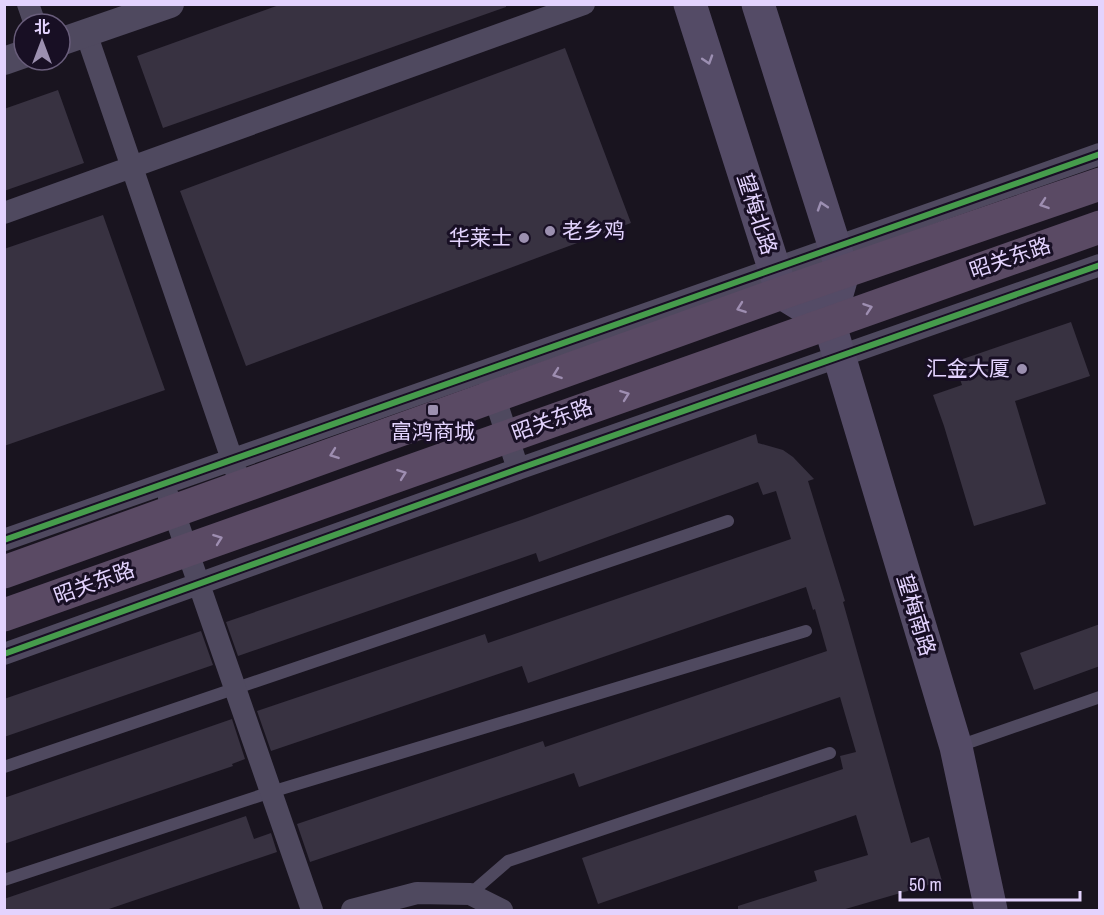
<svg xmlns="http://www.w3.org/2000/svg" width="1104" height="915" viewBox="0 0 1104 915" font-family="'Archivo Narrow','Noto Sans SC',sans-serif">
<rect width="100%" height="100%" fill="#19141f"/>
<path fill="#383241" d="M282 4H506V7L163 128 137 56Z
M565 48 631 223 246 366 180 191Z
M58 90 84 163 4 191V109Z
M103 215 165 390 4 446V249Z
M1071 322 1090 376 1015 401 1046 504 974 526 944 426 933 395 962 385 954 362Z
M756 434 758 443 783 450 793 457 814 479 808 481 845 601 843 602 911 843 929 837 942 881 842 910H738V906L817 881 814 871 868 855 856 815 598 904 582 858 843 769 840 756 856 752 840 697 579 787 574 773 310 862 297 824 543 741 545 747 827 651 815 609 813 610 806 587 528 683 522 666 271 751 257 711 485 634 488 643 791 539 776 491 763 495 758 482 539 562 536 553 238 656 226 622 524 519Z
M1100 624V666L1034 690 1020 653Z
M201 631 213 665 4 737V699Z
M232 719 245 759 232 764 233 766 4 844V798Z
M246 816 254 839 271 833 277 852 106 910H4V899Z"/>
<g fill="none" stroke-linecap="round" stroke-linejoin="round">
<path stroke="#4f495f" stroke-width="12" d="M956 747 1100 697
M4 767 728 521
M4 880 271 792 806 631
M470 894 508 861 830 753"/>
<path stroke="#4f495f" stroke-width="22" d="M28 4 35 24
M86 33 237 474
M4 213 584 4
M490 383 518 469
M169 498 312 910
M4 540 1100 154
M4 654 518 469 1100 265
M352 910 417 893 470 894 502 910"/>
<path stroke="#4f495f" stroke-width="28" d="M60 42 170 4
M4 61 24 54"/>
<path stroke="#544b66" stroke-width="33" d="M690 4 782 293 829 322
M758 4 843 273 829 322
M829 322 956 747 991 910"/>
<path stroke="#5a4a64" stroke-width="33" d="M4 572 782 293 1100 184
M4 615 1100 227"/>
<defs>
<path id="cycleway" d="M4 540 1100 154
M4 654 518 469 1100 265"/>
</defs>
<use href="#cycleway" stroke="#180f24" stroke-width="10"/>
<use href="#cycleway" stroke="#469c4c" stroke-width="6"/>
</g>
<defs><path id="oneway-chevron" d="M-2-3.5L2.5 0L-2 3.5" fill="none" stroke-width="1.6" stroke-linecap="round" stroke-linejoin="round" transform="scale(1.5)"/></defs>
<g stroke="#9c8fb2">
<use href="#oneway-chevron" transform="translate(708 60) rotate(72)"/>
<use href="#oneway-chevron" transform="translate(822 206) rotate(-108)"/>
</g>
<g stroke="#9e8eb1">
<use href="#oneway-chevron" transform="translate(1044 204) rotate(161)"/>
<use href="#oneway-chevron" transform="translate(741 308) rotate(160)"/>
<use href="#oneway-chevron" transform="translate(868 308) rotate(-19)"/>
<use href="#oneway-chevron" transform="translate(557 374) rotate(160)"/>
<use href="#oneway-chevron" transform="translate(625 395) rotate(-20)"/>
<use href="#oneway-chevron" transform="translate(334 454) rotate(160)"/>
<use href="#oneway-chevron" transform="translate(402 474) rotate(-20)"/>
<use href="#oneway-chevron" transform="translate(218 539) rotate(-20)"/>
</g>
<g fill="#9c90b0" stroke="#180f24" stroke-width="2">
<circle cx="550" cy="231" r="6"/>
<circle cx="524" cy="238" r="6"/>
<circle cx="1022" cy="369" r="6"/>
<rect x="427" y="404" width="12" height="12" rx="3"/>
</g>
<g text-anchor="middle" stroke-width="6" stroke-linejoin="round" paint-order="stroke">
<g font-size="21" fill="#e3d3fe" stroke="#180f24">
<text transform="translate(757 214) rotate(72)" y="7">望梅北路</text>
<text transform="translate(1010 258) rotate(-19)" y="7">昭关东路</text>
<text transform="translate(552 420) rotate(-20)" y="7">昭关东路</text>
<text transform="translate(94 583) rotate(-20)" y="7">昭关东路</text>
<text transform="translate(916 615) rotate(73)" y="7">望梅南路</text>
</g>
<g font-size="21" fill="#e3d3fe" stroke="#180f24" text-anchor="end">
<text x="562" y="238" text-anchor="start">老乡鸡</text>
<text x="512" y="245">华莱士</text>
<text x="1010" y="376">汇金大厦</text>
<text x="433" y="439" text-anchor="middle">富鸿商城</text>
</g>
</g>
<rect width="1104" height="915" fill="none" stroke="#e3d3fe" stroke-width="12"/>
<g transform="translate(42 42)"><circle r="28" fill="#180f24" stroke="#695d7b" stroke-width="1.5"/>
<path d="M0-4.5L10 22L0 15L-10 22Z" fill="#9c90b0"/>
<text y="-9" font-size="16" font-weight="bold" text-anchor="middle" fill="#e3d3fe">北</text>
</g>
<path d="M900 891v9h180v-9" fill="none" stroke="#e3d3fe" stroke-width="3"/>
<text x="909" y="891" font-size="18" fill="#e3d3fe" stroke="#180f24" stroke-width="4.5" paint-order="stroke">50 m</text>
</svg>
